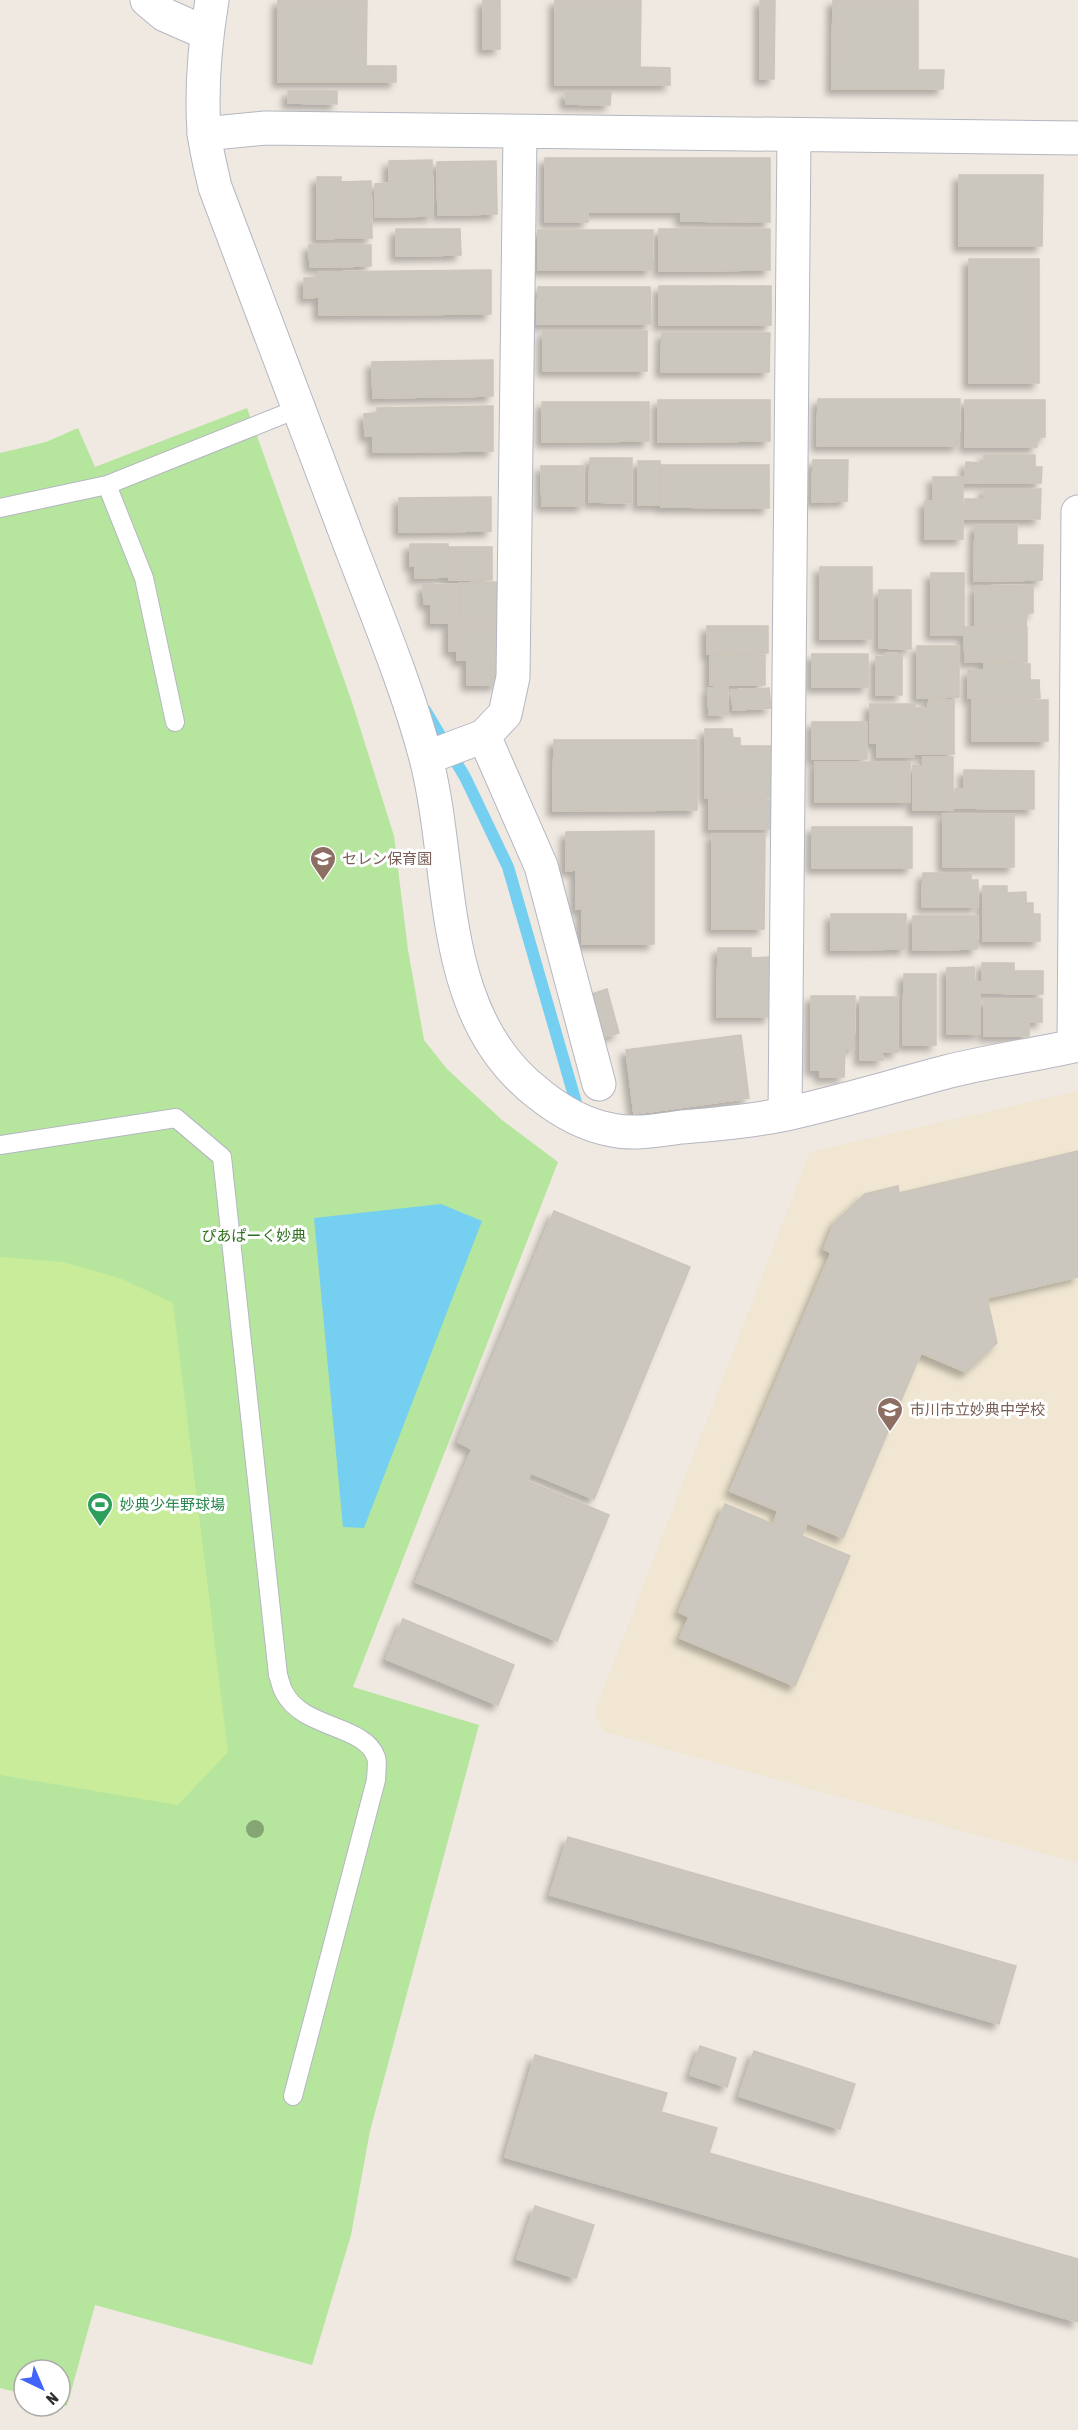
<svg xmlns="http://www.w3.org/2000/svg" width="1078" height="2430" viewBox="0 0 1078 2430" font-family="'Asap Condensed','Noto Sans JP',sans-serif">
<defs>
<filter id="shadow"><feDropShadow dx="-5.5" dy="5.5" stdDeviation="3" flood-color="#0004"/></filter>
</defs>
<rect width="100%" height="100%" fill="#efe9e1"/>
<path fill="#f0e6d1" d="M1078 1091V1863L605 1732 594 1714 810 1152Z"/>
<path fill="#b6e59e" d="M247 408 351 699 394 836 408 950 424 1040 447 1069 502 1120 558 1162 353 1687 479 1725 370 2131 351 2235 312 2365 95 2305 67 2406 60 2404V2370H24V2394L0 2388V453L46 442 78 428 95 467Z"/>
<path fill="#c9ec9a" d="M0 1257 64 1262 122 1279 173 1303 228 1752 178 1805 0 1775Z"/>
<path fill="#75cff0" d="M441 1204 482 1221 364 1528 343 1527 314 1218Z"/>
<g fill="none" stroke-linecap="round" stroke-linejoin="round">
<path stroke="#75cff0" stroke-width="12" d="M425 710 465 777 508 867 579 1113"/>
</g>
<path fill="#cbc7bf" stroke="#cbc5ba" stroke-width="1.5" filter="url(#shadow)" d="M278 0H367L366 66H396V82H278Z
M483 0H500V49H483Z
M555 0H641L640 67 670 68V85H555Z
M760 0H775L774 79H760Z
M833 0H918V70H944L943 89H832Z
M288 91H337V104L288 103Z
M565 92H611L610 105 566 104Z
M545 158H770V222L681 221V212H588V222H545Z
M432 160 433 216 375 217V184L389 183V161Z
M496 161 497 214 438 215 437 162Z
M959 175H1043L1042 246H959Z
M317 177H341V238L317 239Z
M371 181 372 238H341V182Z
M396 229H460L461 255 396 256Z
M659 229H770V270L659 271Z
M538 230H653L652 270H538Z
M309 245H371V266L310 267Z
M969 259H1039V383H969Z
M491 270V314L319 315V297L304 298V278H319V272Z
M659 286H771V325H659Z
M538 287H650L651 324H537Z
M543 331H647V371H543Z
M662 333H770L769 372H661Z
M493 360V396L373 398 372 362Z
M818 399H960L959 446H817Z
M658 400H770V441L658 442Z
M965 400H1045V437H1037V447H965Z
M542 402H649V441L542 442Z
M493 406V451L373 452V436H365L364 414 377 413V408Z
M984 455H1035V467H1042L1041 483H965L966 462 984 463Z
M590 458H632V503L589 502Z
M813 460H848L847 501 812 502Z
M638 461H660V505H638Z
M661 465H769V508L661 507Z
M541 466H584V506H542Z
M933 477H963V539H925V501H933Z
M984 489H1041L1040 519H965V499H984Z
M491 497V531L399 532V498Z
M975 525H1017V545H1043L1042 580 974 581Z
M410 544H448V577L415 578V566H410Z
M449 547H492V580H449Z
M820 567H872V639H820Z
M931 573H964V635H931Z
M497 582V624H460V583Z
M459 584V623H431V604H424L423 585Z
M1033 585V613H1027L1026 626H975V586Z
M879 590H911V649L879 648Z
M449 625H497V685H467V660H457V651H449Z
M707 626H768V653L707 654Z
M964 627H1027V662H965Z
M917 646H959V697L917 698Z
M886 653 902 654V695H876V657L886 656Z
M812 654H868V687H812Z
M710 655H765V685H710Z
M984 663 1030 664V680H1039L1040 698H968V670H984Z
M728 687V714L709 715 708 688Z
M769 688 771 708 733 710 732 690Z
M929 700H954V754H915V708H928Z
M972 700H1048V741H972Z
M870 704H915L914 757H877V743H870Z
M812 722H867V759H812Z
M705 729H732L733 738H740V746H772V798H705Z
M554 740H697V810L553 811Z
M923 757H953V810H913V765L923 766Z
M815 762H910V802H815Z
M964 770 1034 771V809L955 808V789H964Z
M709 800H772V829H709Z
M943 814H1014V867H943Z
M812 827H912V868H812Z
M654 831V944H582V909H576V870L566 871V832Z
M712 834H765L764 929H712Z
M923 873H971V880H978V907H922Z
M983 886H1007V893L1026 892V903H1033V914H1040V941H983Z
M831 914H906V949L831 950Z
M913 916H978L977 949 913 950Z
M718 948H751V958L770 957V1017H717Z
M982 963H1014V971H1043V994L982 993Z
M974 967 975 982H980V1034H947V968Z
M904 974H936V1045H903Z
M607 989 619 1033 604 1037 592 994Z
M811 996H855L854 1049H845L844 1077H820V1070H811Z
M860 997H898V1052H882L883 1060H860Z
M984 999H1042V1022H1029V1036H984Z
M741 1035 749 1098 634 1114 626 1050Z
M1078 1151V1277L987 1298 997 1343 966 1372 921 1353 843 1538 807 1523 802 1536 850 1556 795 1686 680 1638 689 1617 679 1612 725 1504 773 1524 778 1511 730 1491 831 1253 824 1249 835 1222 865 1194 898 1186 899 1193Z
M554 1211 690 1267 594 1499 531 1473 527 1481 609 1515 557 1641 416 1582 472 1449 458 1442Z
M403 1619 514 1665 498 1705 386 1659Z
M568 1837 1016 1966 999 2024 550 1895Z
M700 2046 736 2058 727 2087 690 2075Z
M754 2051 855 2084 840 2129 739 2096Z
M535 2055 667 2093 661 2112 717 2128 709 2153 1078 2259V2322L505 2157Z
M535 2206 594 2225 576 2278 517 2259Z"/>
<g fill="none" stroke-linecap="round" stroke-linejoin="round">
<defs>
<path id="service" d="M107 485 144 578 175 722
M0 508 107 485 297 409
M0 1145 176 1118 222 1157 278 1675C280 1680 281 1687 284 1692 302 1729 364 1724 376 1757 378 1763 376 1774 376 1780L293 2096"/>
<path id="minor" d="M147 0 165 15 206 33
M204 134 265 128 1078 138
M343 526C371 601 406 682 426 758 455 871 435 1015 539 1094 560 1111 584 1125 612 1130 634 1135 659 1130 682 1127 717 1124 752 1121 786 1114 840 1102 893 1086 946 1072 989 1061 1034 1055 1078 1045
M484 736 541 866 599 1084
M426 758 484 736 505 714 513 677 520 133
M1074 1046 1078 512
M785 1114 794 135"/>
<path id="tertiary" d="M212 0C205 43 201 88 204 132 206 150 211 169 215 187L343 526"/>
</defs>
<use href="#service" stroke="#b4b7c1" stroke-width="20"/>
<use href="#minor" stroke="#b4b7c1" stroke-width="35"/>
<use href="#tertiary" stroke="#b4b7c1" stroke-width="35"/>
<use href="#service" stroke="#fff" stroke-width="18"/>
<use href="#minor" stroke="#fff" stroke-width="33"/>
<use href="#tertiary" stroke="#fff" stroke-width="33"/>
</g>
<circle fill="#84a574" cx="255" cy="1829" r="9"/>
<defs>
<symbol id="school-pin" viewBox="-11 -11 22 30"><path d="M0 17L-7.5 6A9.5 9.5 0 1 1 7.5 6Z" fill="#8d6e63" stroke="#fff"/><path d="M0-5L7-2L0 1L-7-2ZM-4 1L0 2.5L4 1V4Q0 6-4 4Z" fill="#fff"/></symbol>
<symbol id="stadium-pin" viewBox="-11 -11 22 30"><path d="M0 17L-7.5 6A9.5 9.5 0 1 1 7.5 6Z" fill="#2e9e5b" stroke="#fff"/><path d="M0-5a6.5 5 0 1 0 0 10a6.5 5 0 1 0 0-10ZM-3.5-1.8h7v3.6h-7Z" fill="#fff"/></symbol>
</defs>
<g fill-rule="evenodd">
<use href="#school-pin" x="308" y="844" width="30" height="40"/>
<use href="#school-pin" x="875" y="1395" width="30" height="40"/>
<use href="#stadium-pin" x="85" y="1490" width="30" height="40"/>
</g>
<g text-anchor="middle" stroke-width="6" stroke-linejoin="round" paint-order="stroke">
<g font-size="15" fill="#785e54" stroke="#fff" text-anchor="start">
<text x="342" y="864">セレン保育園</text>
<text x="910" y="1415">市川市立妙典中学校</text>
</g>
<g font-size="15" fill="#2c6e1b" stroke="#fff">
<text x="254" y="1241">ぴあぱーく妙典</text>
</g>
<g font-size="15" fill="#27864d" stroke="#fff" text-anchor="start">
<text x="120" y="1510">妙典少年野球場</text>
</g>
</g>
<g transform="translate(42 2388) rotate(136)"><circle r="28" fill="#ffffff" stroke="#ababab" stroke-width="1.5"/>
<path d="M0-4.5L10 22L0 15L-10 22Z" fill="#4264fb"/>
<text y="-9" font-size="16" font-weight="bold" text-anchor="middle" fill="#2e2e2e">N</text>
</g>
</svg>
